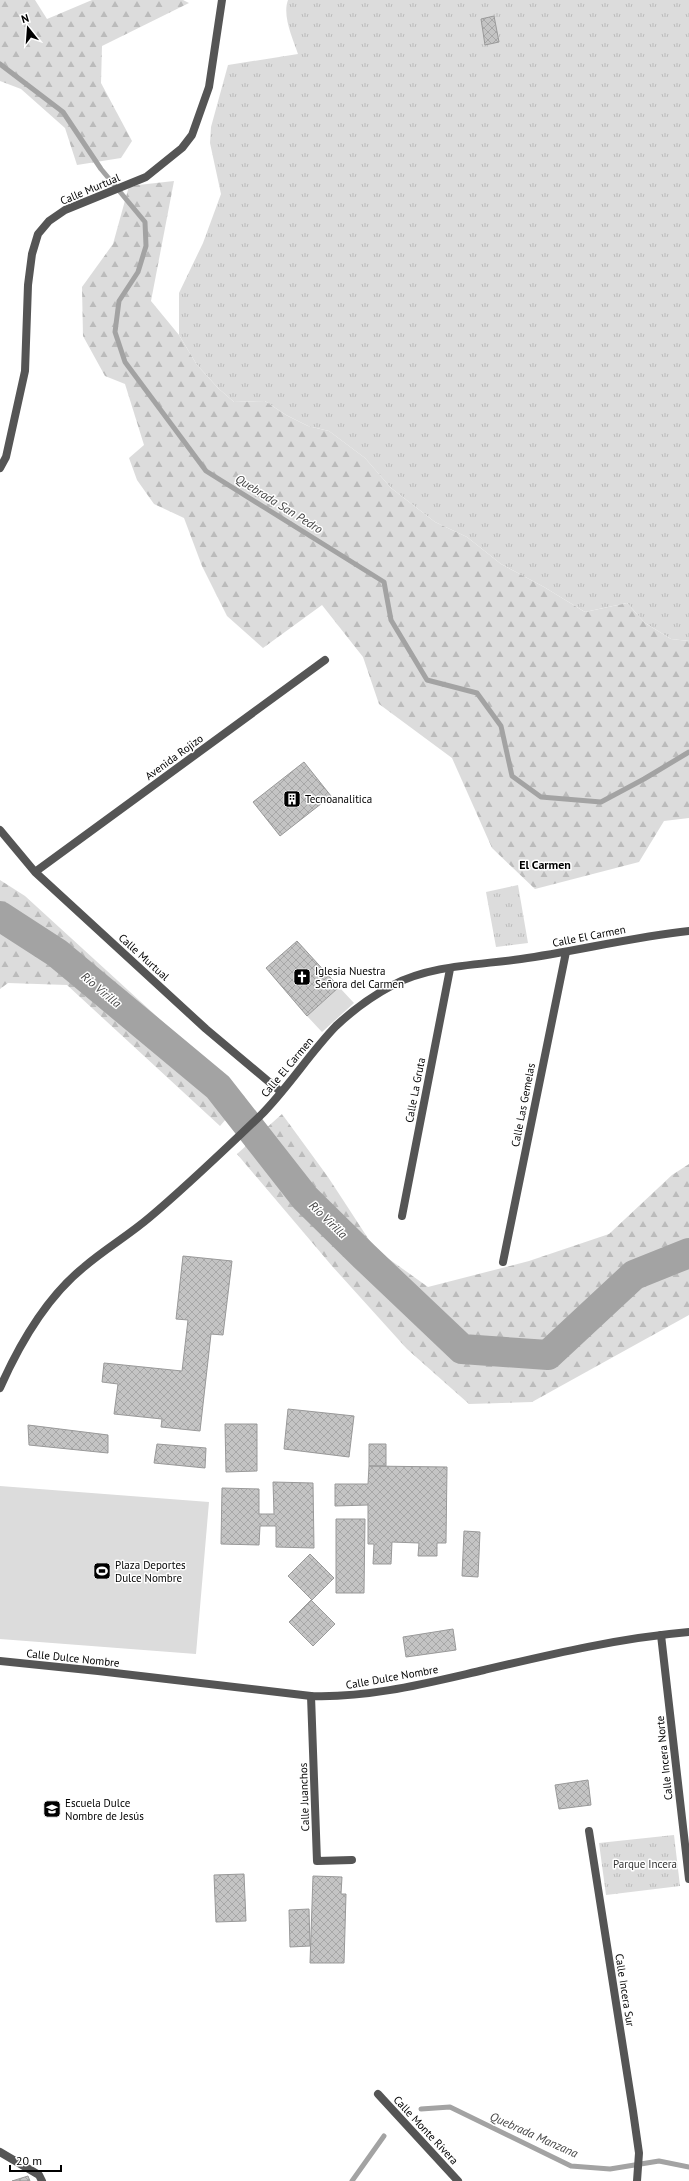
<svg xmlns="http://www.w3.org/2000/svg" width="689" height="2181" viewBox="0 0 689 2181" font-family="'PT Sans',sans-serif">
<defs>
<pattern id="grass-tufts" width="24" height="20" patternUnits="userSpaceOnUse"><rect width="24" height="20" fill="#dcdcdc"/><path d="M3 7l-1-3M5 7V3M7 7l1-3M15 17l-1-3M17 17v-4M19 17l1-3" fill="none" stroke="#bbb"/></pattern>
<pattern id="forest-firs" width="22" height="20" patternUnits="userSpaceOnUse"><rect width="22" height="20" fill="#dcdcdc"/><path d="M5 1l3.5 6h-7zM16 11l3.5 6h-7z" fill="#bbb"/></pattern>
<pattern id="building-cross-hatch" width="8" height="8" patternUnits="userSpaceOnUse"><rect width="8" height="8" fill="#c4c4c4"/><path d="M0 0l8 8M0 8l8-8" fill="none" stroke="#a7a7a7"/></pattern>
</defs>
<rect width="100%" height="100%" fill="#fff"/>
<path fill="url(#grass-tufts)" d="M288 0H689V641L671 639 645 623 627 603 585 612 544 587 501 564 467 537 435 522 391 488 365 458 329 431 308 426 286 415 265 401 234 402 218 388 197 365 179 335V293L203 243 221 194 210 143 211 127 228 65 298 54C293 39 282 16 288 0Z
M518 885 528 943 496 947 486 892Z
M674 1835 680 1886 606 1895 599 1843Z"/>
<path fill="url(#forest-firs)" d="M0 0H35L47 19 92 0H183L189 3 102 46 101 83 132 141 121 158 77 165 65 128 21 89 0 81Z
M174 181 151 301 179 335 197 365 218 388 234 402 265 401 286 415 308 426 329 431 365 458 391 488 435 522 467 537 501 564 544 587 585 612 627 603 645 623 671 639 689 641V818L664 821 639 862 535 889 492 848 452 758 379 704 363 657 322 605 263 648 227 616 202 566 184 518 154 504 137 480 129 458 144 445 125 384 105 376 83 336 82 287 113 244 129 186Z
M0 880 25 896 245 1097 220 1126 67 985 8 983 0 989Z
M282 1114 328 1177 375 1249 428 1287 529 1261 609 1234 672 1175 689 1164V1315L532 1402 469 1404 407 1349 332 1266 237 1154Z"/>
<path fill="#dcdcdc" d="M339 987 354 1003 322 1032 307 1016Z
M0 1486 209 1502 196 1654 0 1639Z"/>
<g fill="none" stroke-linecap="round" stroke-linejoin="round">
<path stroke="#a3a3a3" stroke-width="5" d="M0 64 63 112 101 169 145 222 146 246 138 272 119 301 115 332 125 362 206 471 384 582 391 620 427 680 477 693 501 726 512 776 541 797 601 802 644 779 689 752
M421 2109 450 2107 571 2166 610 2169 659 2161 689 2167
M352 2181 384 2136"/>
<path stroke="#a3a3a3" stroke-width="30" d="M0 916 57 953 218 1087 305 1198 364 1256 462 1349 548 1355 634 1275 689 1253"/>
</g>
<path fill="url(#building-cross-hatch)" stroke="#999" d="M494 16 499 42 485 45 481 19Z
M304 762 331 796 280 836 253 802Z
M297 941 339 987 307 1016 266 968Z
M183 1256 232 1261 223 1335 211 1334 200 1431 161 1427 162 1419 114 1414 118 1384 102 1382 104 1363 182 1371 188 1320 176 1319Z
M288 1409 354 1416 349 1457 284 1449Z
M225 1424H257V1471L226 1472Z
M28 1425 108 1435V1453L29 1445Z
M157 1444 206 1448 205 1468 154 1463Z
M369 1444H386V1466H369Z
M369 1466 447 1467 446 1543H437V1556H418L419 1543 392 1542 391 1564H373L374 1544H368V1505L335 1506V1484H368Z
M273 1482 313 1483 314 1548 276 1547V1526H260L259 1545 221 1544 222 1488 259 1489V1514H274Z
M336 1519H365L364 1593H336Z
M464 1531 480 1532 478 1577 462 1576Z
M310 1554 334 1578 312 1600 288 1576Z
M311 1600 335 1624 313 1646 289 1622Z
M453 1629 456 1650 406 1657 403 1637Z
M588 1780 591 1805 559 1809 555 1785Z
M244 1874 246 1921 216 1922 214 1875Z
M313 1876 342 1877 341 1894H346L344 1963H310Z
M309 1909 310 1946 290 1947 289 1910Z
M28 2176 30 2181H12Z"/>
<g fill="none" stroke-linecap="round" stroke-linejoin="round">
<path stroke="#555" stroke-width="8" d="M0 468 6 457 25 371 28 285 32 254 38 234 49 221 65 210 146 177 182 148 192 135 209 87 222 0
M0 830 35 872 206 1029 281 1092
M35 872 325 660
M402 1216 450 969
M503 1262 566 952
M661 1635 689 1879
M311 1696 317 1861 352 1860
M589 1831 633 2111 639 2153 637 2181
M378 2094 458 2181
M0 2152 39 2175 42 2181"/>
<path stroke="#555" stroke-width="8" d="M0 1388C19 1345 47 1297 84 1267 105 1249 129 1235 150 1217 188 1185 224 1150 260 1116 288 1088 309 1054 336 1026 352 1011 374 995 393 985 431 965 479 965 521 959 577 951 633 937 689 931
M0 1661 98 1671 311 1696C370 1698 427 1683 484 1670 552 1654 619 1638 689 1632"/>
</g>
<defs>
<symbol id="building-square" viewBox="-11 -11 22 22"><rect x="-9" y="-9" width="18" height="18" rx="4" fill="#000" stroke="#fff"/><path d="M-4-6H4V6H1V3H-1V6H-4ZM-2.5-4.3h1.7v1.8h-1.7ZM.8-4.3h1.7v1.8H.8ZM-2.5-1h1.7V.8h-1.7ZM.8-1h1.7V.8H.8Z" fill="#fff"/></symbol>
<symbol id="church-square" viewBox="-11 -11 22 22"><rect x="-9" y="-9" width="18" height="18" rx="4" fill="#000" stroke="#fff"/><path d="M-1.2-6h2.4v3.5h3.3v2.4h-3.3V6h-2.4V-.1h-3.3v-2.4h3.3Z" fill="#fff"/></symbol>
<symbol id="stadium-square" viewBox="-11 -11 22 22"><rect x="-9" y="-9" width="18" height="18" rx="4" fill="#000" stroke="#fff"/><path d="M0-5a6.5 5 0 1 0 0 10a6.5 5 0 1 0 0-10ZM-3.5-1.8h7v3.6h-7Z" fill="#fff"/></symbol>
<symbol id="school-square" viewBox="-11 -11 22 22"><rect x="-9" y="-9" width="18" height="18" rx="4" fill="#000" stroke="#fff"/><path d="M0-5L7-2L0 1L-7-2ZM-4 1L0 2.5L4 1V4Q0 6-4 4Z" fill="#fff"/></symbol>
</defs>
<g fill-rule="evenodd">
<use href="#building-square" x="282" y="789" width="20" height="20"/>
<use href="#church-square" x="292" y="967" width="20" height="20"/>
<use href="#stadium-square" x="92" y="1561" width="20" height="20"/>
<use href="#school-square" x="42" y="1799" width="20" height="20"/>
</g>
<g text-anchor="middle" stroke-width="3" stroke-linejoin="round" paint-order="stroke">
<g font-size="11" fill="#000" stroke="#fff">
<text transform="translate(90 189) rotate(-23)" y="4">Calle Murtual</text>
<text transform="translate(174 757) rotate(-36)" y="4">Avenida Rojizo</text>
<text transform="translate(589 936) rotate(-11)" y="4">Calle El Carmen</text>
<text transform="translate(144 957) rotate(42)" y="4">Calle Murtual</text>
<text transform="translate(287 1067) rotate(-50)" y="4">Calle El Carmen</text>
<text transform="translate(415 1090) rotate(-79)" y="4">Calle La Gruta</text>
<text transform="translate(523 1105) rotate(-79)" y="4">Calle Las Gemelas</text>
<text transform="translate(73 1658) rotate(6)" y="4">Calle Dulce Nombre</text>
<text transform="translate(392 1677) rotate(-10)" y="4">Calle Dulce Nombre</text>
<text transform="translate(664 1758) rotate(-96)" y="4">Calle Incera Norte</text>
<text transform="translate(304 1797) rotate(-92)" y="4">Calle Juanchos</text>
<text transform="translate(625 1990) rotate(81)" y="4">Calle Incera Sur</text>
<text transform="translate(426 2130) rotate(47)" y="4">Calle Monte Rivera</text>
</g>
<g font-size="11" fill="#000" stroke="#fff" text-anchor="start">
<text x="305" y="803">Tecnoanalitica</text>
<text x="315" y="975">Iglesia Nuestra<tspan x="315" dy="13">Señora del Carmen</tspan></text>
<text x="115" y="1569">Plaza Deportes<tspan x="115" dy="13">Dulce Nombre</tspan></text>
<text x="65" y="1807">Escuela Dulce<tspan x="65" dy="13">Nombre de Jesús</tspan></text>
</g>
<g font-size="11" fill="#333" stroke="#fff">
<text x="645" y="1868">Parque Incera</text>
</g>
<g font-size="12" font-style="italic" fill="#444" stroke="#fff">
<text transform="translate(279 504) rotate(32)" y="4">Quebrada San Pedro</text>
<text transform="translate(101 990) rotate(40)" y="4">Río Virilla</text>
<text transform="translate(328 1220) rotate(44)" y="4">Río Virilla</text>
<text transform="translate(534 2135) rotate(24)" y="4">Quebrada Manzana</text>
</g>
<g font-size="12" font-weight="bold" fill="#000" stroke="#fff">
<text x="545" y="869">El Carmen</text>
</g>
</g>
<g transform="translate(28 28) rotate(343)" stroke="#ffffff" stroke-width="3" paint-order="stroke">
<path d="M0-3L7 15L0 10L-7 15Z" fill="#000000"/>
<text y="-6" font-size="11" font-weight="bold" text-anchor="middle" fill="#000000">N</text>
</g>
<path d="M10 2165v6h51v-6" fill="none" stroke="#000000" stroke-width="2"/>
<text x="16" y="2165" font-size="12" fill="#000000" stroke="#ffffff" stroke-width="3" paint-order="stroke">20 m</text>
</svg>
